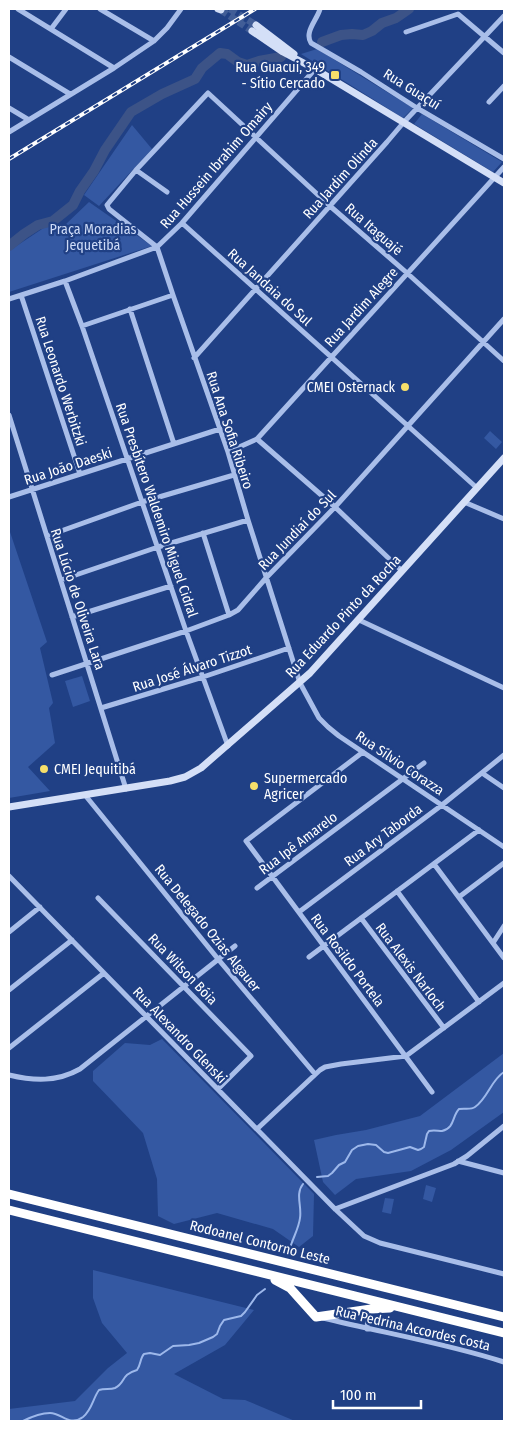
<svg xmlns="http://www.w3.org/2000/svg" width="513" height="1430" viewBox="0 0 513 1430" font-family="'Fira Sans Condensed',sans-serif">
<rect width="100%" height="100%" fill="#204085"/>
<path fill="#3458a2" d="M317 49 413 108 403 118 301 54Z
M422 114 502 162 493 172 414 124Z
M132 125 152 149 99 206 84 195Z
M89 202 152 246 9 292V251L45 227 65 225Z
M490 431 502 442 496 449 484 438Z
M9 529 47 642 40 648 53 703 49 708 55 743 28 767 50 791 9 798Z
M82 676 90 701 73 707 65 681Z
M162 1039 314 1194 313 1236 299 1247 273 1229 217 1213 174 1224 158 1216 157 1179 143 1133 93 1081V1071L125 1043 150 1045Z
M504 1053V1112L451 1150 411 1171 356 1179 335 1195 323 1182 314 1140 336 1135 366 1130 420 1116Z
M426 1185 436 1188 432 1202 423 1199Z
M385 1198 394 1199 391 1214 382 1212Z
M93 1270 254 1310 225 1345 174 1374 223 1399 245 1400 295 1421H9V1409L75 1401 108 1368 127 1353 102 1323 93 1298Z"/>
<g fill="none" stroke-linecap="round" stroke-linejoin="round">
<path stroke="#9db8eb" stroke-width="2" d="M317 1177 328 1176 332 1173 339 1165 345 1162 352 1150 358 1146 368 1144 376 1145 384 1152 388 1153 410 1147 418 1150 421 1149 424 1147 427 1134 429 1131C434 1130 438 1131 442 1131 455 1128 452 1116 459 1109 465 1108 471 1110 475 1107 488 1098 491 1080 504 1072
M291 1245C294 1236 299 1227 300 1218 302 1206 295 1194 303 1184
M23 1421C31 1417 41 1413 50 1413 62 1413 69 1427 83 1417 92 1410 93 1398 99 1390 105 1388 110 1390 115 1388 126 1383 120 1375 137 1370 141 1365 140 1358 144 1354L150 1353 160 1355 173 1346 189 1345 199 1343 213 1337 217 1334 220 1326 224 1320 241 1316 245 1312 257 1295 265 1289"/>
<path stroke="#3c5387" stroke-width="10" d="M322 42 341 35 352 34 363 35 372 31 382 23 396 18 409 9
M9 246 24 234 38 225 53 221 73 205 80 191 94 171 105 150 131 112 162 94 195 79 202 68 220 53 227 54 238 62 247 65 259 61 281 57"/>
<path stroke="#415d97" stroke-width="7" stroke-dasharray="7 3.5" stroke-linecap="butt" d="M230 9 256 25
M221 10 252 31"/>
<path stroke="#a9bee9" stroke-width="5" d="M18 9 114 68
M100 9 154 41
M320 9C317 20 304 32 311 43L361 72 417 108 504 159
M51 29 66 9
M406 32 458 14 504 53
M9 57 70 94
M489 102 504 86
M9 108 29 120
M9 132 114 68 154 41 167 28 181 9
M136 170 167 192
M182 223 477 488
M65 281 82 326 186 631 228 746
M21 295 80 474
M9 299 65 281 157 247 182 223 315 69
M130 309 174 444
M82 326 173 295
M194 358 387 142 404 122 504 16
M504 361 407 273 330 206 208 93 136 170 107 205 109 209 157 247 173 295 228 452 248 520 300 683 319 718 328 727 339 736 504 847
M9 415 126 789
M257 439 335 507 402 571
M228 452 257 439 267 428 504 167
M9 497 220 429
M464 502 504 519
M203 533 229 615
M47 536 142 502 234 475
M61 580 158 547 248 520
M72 617 171 586
M359 620 504 688
M52 675 186 631 229 615 238 610 266 578 335 507 504 319
M101 708 203 677 289 648
M363 752 246 841 432 1092
M482 773 504 788
M85 795 218 959 315 1074
M434 864 504 958
M9 876 335 1209 364 1236 380 1243 504 1274
M257 888 424 763
M397 891 479 1002
M459 897 504 863
M98 898 251 1056 218 1089
M299 912 442 805 504 755
M361 918 444 1028
M9 932 40 907
M493 943 504 926
M309 957 479 830
M9 990 72 940
M9 1048 104 973
M9 1075C34 1081 57 1082 80 1069L235 946
M257 1129 320 1070 325 1067 341 1064 406 1056 504 983
M458 1161 504 1173
M335 1209 454 1164 467 1156 504 1126
M323 1318C384 1333 445 1343 504 1362
M367 1329 368 1316 371 1309"/>
<path stroke="#d4dff7" stroke-width="7" d="M218 9 221 10
M256 25 294 54
M252 31 283 52 315 69 504 183
M9 807 170 781 185 777 201 768 310 673 504 458"/>
<path stroke="#fff" stroke-width="9" d="M9 1194 504 1317
M9 1210 504 1333
M275 1280 290 1288 316 1317 371 1309 390 1308"/>
<defs>
<path id="rail" d="M9 159 255 9"/>
</defs>
<use href="#rail" stroke="#fff" stroke-width="4"/>
<use href="#rail" stroke="#204085" stroke-width="2" stroke-dasharray="5.5" stroke-linecap="butt"/>
</g>
<g fill="#f6df6a" stroke="#204085" stroke-width="2">
<rect x="330" y="70" width="10" height="10" rx="2.5"/>
<circle cx="405" cy="387" r="5"/>
<circle cx="44" cy="769" r="5"/>
<circle cx="254" cy="786" r="5"/>
</g>
<g text-anchor="middle" stroke-width="4.5" stroke-linejoin="round" paint-order="stroke">
<g font-size="14" fill="#fff" stroke="#204085" text-anchor="end">
<text x="325" y="72">Rua Guacui, 349<tspan x="325" dy="16">- Sítio Cercado</tspan></text>
<text x="395" y="392">CMEI Osternack</text>
<text x="54" y="774" text-anchor="start">CMEI Jequitibá</text>
<text x="264" y="783" text-anchor="start">Supermercado<tspan x="264" dy="16">Agricer</tspan></text>
</g>
<g font-size="14" fill="#fff" stroke="#204085">
<text transform="translate(412 89) rotate(32)" y="5">Rua Guaçuí</text>
<text transform="translate(216 165) rotate(-49)" y="5">Rua Hussein Ibrahim Omairy</text>
<text transform="translate(340 178) rotate(-48)" y="5">Rua Jardim Olinda</text>
<text transform="translate(374 229) rotate(41)" y="5">Rua Itaguajé</text>
<text transform="translate(270 287) rotate(42)" y="5">Rua Jandaia do Sul</text>
<text transform="translate(361 307) rotate(-48)" y="5">Rua Jardim Alegre</text>
<text transform="translate(61 381) rotate(72)" y="5">Rua Leonardo Werbitzki</text>
<text transform="translate(230 430) rotate(72)" y="5">Rua Ana Sofia Ribeiro</text>
<text transform="translate(68 466) rotate(-18)" y="5">Rua João Daeski</text>
<text transform="translate(157 510) rotate(71)" y="5">Rua Presbítero Waldemiro Miguel Cidral</text>
<text transform="translate(297 530) rotate(-46)" y="5">Rua Jundiaí do Sul</text>
<text transform="translate(78 599) rotate(72)" y="5">Rua Lúcio de Oliveira Lara</text>
<text transform="translate(343 616) rotate(-47)" y="5">Rua Eduardo Pinto da Rocha</text>
<text transform="translate(192 668) rotate(-18)" y="5">Rua José Álvaro Tizzot</text>
<text transform="translate(400 763) rotate(34)" y="5">Rua Sílvio Corazza</text>
<text transform="translate(383 835) rotate(-37)" y="5">Rua Ary Taborda</text>
<text transform="translate(298 843) rotate(-37)" y="5">Rua Ipê Amarelo</text>
<text transform="translate(208 928) rotate(51)" y="5">Rua Delegado Ozias Algauer</text>
<text transform="translate(348 960) rotate(53)" y="5">Rua Rosildo Portela</text>
<text transform="translate(411 967) rotate(53)" y="5">Rua Alexis Narloch</text>
<text transform="translate(183 969) rotate(46)" y="5">Rua Wilson Bóia</text>
<text transform="translate(180 1035) rotate(46)" y="5">Rua Alexandro Glenski</text>
<text transform="translate(260 1242) rotate(14)" y="5">Rodoanel Contorno Leste</text>
<text transform="translate(413 1328) rotate(13)" y="5">Rua Pedrina Accordes Costa</text>
</g>
<g font-size="14" fill="#cedbf7" stroke="#204085">
<text x="93" y="234">Praça Moradias<tspan x="93" dy="16">Jequetibá</tspan></text>
</g>
</g>
<rect width="513" height="1430" fill="none" stroke="#ffffff" stroke-width="20"/>
<path d="M333 1400v8h88v-8" fill="none" stroke="#ffffff" stroke-width="2.5"/>
<text x="340" y="1400" font-size="15" fill="#ffffff" stroke="#204085" stroke-width="4" paint-order="stroke">100 m</text>
</svg>
